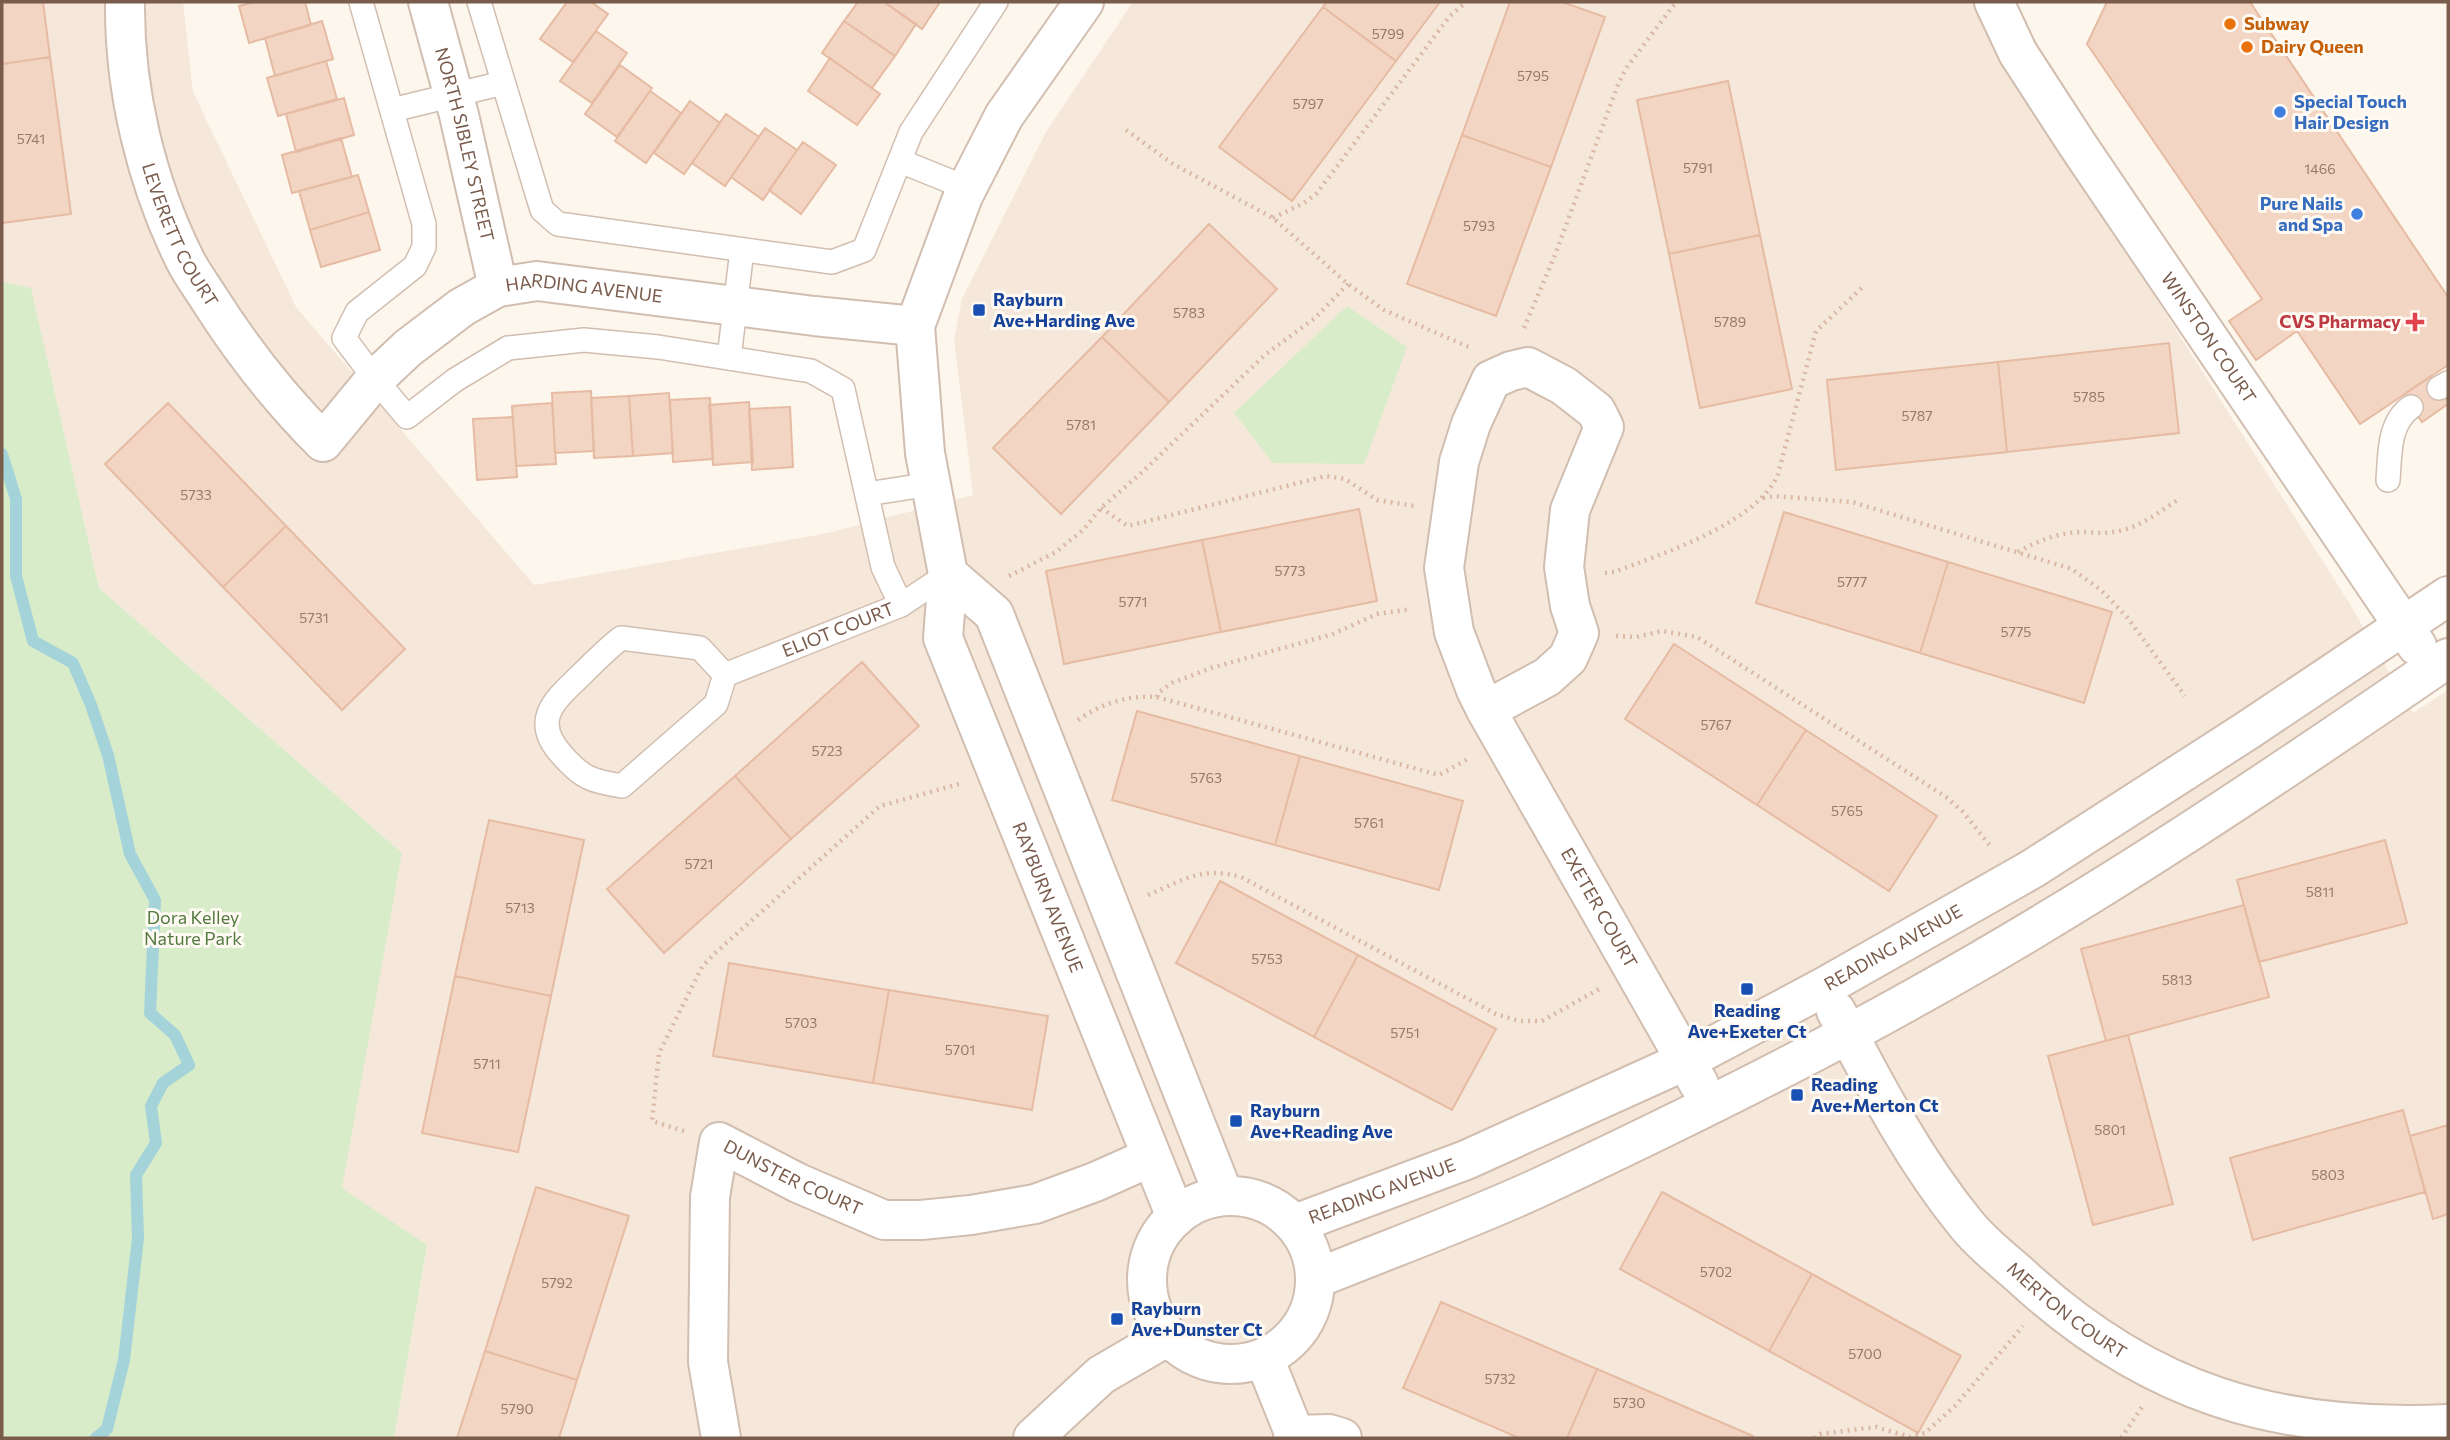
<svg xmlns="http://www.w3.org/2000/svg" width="2450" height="1440" viewBox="0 0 2450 1440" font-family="Commissioner,sans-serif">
<rect width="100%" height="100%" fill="#fdf6ec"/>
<path fill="#f5e8da" d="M2 2H183L193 92 296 307 534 585 828 533 973 495 954 339 962 299 1046 132 1133 2H1982L2157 300 2348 601 2413 713 2448 690V1438H394L427 1246 341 1188 402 853 99 588 31 289 2 282Z"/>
<path fill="#d8ecc9" d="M2 282 31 288 99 588 402 853 342 1188 427 1245 394 1438H2Z
M1347 306 1407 347 1364 464 1273 463 1234 413Z"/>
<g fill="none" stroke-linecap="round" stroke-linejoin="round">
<path stroke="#a5d3da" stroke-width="12" d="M2 454 16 499V576L33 641 73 663 91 705 108 755 130 854 155 900 150 1013 175 1035 189 1065 163 1083 151 1106 156 1143 136 1175 138 1238 124 1360 107 1429 96 1438"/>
</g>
<path fill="#f3d5c3" stroke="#e6bba3" stroke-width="2" d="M2 2H43L50 57 2 64Z
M255 2H305L311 25 249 43 239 6Z
M567 2H591L608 14 573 62 540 39Z
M858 2H884L916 24 895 56 844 21Z
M884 2H940L922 29Z
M1327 2H1440L1396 61 1323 7Z
M1510 2H1562L1605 17 1551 167 1462 135Z
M2107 2H2250L2448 297V365L2360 424 2297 331 2256 360 2229 321 2262 299 2087 44Z
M1323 7 1396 61 1292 201 1219 147Z
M322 21 333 59 275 76 265 38Z
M844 21 895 56 872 88 822 53Z
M596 31 627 53 592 103 560 81Z
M50 57 71 214 2 223V64Z
M830 58 880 94 857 125 808 91Z
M326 61 337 99 278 116 267 78Z
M620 65 652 88 617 137 585 114Z
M1728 81 1760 235 1669 254 1637 100Z
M650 91 681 113 646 163 615 141Z
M344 98 354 135 296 152 286 114Z
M690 101 720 123 684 174 654 153Z
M726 114 759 137 725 186 692 163Z
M765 128 797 150 763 200 731 177Z
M1462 135 1551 167 1496 316 1407 284Z
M341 138 352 177 292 193 282 155Z
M803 142 836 165 801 214 769 190Z
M358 175 369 212 310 230 299 191Z
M369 212 380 250 321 267 310 230Z
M1209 224 1277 289 1169 402 1102 337Z
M1760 235 1792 389 1700 408 1669 254Z
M1102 337 1169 402 1061 514 993 448Z
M2169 343 2179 433 2007 452 1998 362Z
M1998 362 2007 452 1836 470 1827 380Z
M2431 376 2448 401V404L2422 422 2403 395Z
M591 391 594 451 555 453 552 393Z
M669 393 673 453 633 456 629 396Z
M629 396 633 456 594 458 591 398Z
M710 398 713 459 673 462 670 400Z
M749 402 753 462 713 465 709 405Z
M168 403 286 526 223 587 105 464Z
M552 403 556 464 516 466 512 406Z
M790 407 793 467 752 470 749 409Z
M513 417 517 477 477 480 473 419Z
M1359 509 1377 601 1221 632 1202 540Z
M1784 512 1948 562 1920 653 1756 603Z
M286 526 405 649 342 710 223 587Z
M1202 540 1221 632 1064 664 1046 571Z
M1948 562 2112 612 2084 703 1920 653Z
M1674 644 1806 730 1757 805 1625 719Z
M862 662 919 726 791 839 735 776Z
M1137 711 1300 756 1275 845 1112 800Z
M1806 730 1937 816 1889 891 1757 805Z
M1300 756 1463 801 1439 890 1275 845Z
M735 776 791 839 664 953 607 889Z
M489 820 584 840 551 996 455 976Z
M2385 840 2407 923 2259 962 2237 880Z
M1220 881 1358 955 1314 1037 1176 963Z
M2244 905 2269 997 2106 1041 2081 949Z
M1358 955 1496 1029 1452 1110 1314 1037Z
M729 963 889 990 873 1083 713 1056Z
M455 976 551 996 518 1152 422 1133Z
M889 990 1048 1016 1032 1110 873 1083Z
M2128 1035 2173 1204 2093 1225 2048 1056Z
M2403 1110 2425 1192 2253 1240 2230 1158Z
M2448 1125V1214L2433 1219 2410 1136Z
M536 1187 629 1216 577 1380 485 1351Z
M1662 1192 1812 1274 1769 1351 1620 1269Z
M1812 1274 1961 1356 1918 1433 1769 1351Z
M1441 1302 1597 1369 1567 1438H1519L1403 1388Z
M485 1351 577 1380 559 1438H457Z
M1597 1369 1753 1436V1438H1567Z"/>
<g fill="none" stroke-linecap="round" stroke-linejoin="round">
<defs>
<g id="lane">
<path d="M361 2 424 224V247L415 266 357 312 344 338 375 379 407 417 455 380 508 348 584 340 658 347 811 371 843 389 883 567 901 605"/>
<path d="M479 2 542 210 558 224 832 262 864 250 911 132 996 2"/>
<path d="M392 110 503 83"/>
<path d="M900 161 967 188"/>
<path d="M729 358 742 250"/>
<path d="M2439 388 2448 383"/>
<path d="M2388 480C2390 455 2388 423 2411 407"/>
<path d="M867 494 931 484"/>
<path id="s1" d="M725 675 700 648 621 638C607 649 594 662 581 675 555 700 530 720 562 755 582 778 591 781 622 786L716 704 725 675 901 605 948 574"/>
</g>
<g id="street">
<path id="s2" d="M125 2C124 89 146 182 185 260 192 274 202 287 210 300 243 352 280 399 323 442L375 379 408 348 462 307 498 287 537 281 814 316 915 326"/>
<path id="s3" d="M428 2 459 115 498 287"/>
<path id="s4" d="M1084 2 1004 116 963 196 915 326 925 453 948 574 943 638 1176 1217"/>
<path id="s5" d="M1994 2 2018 53 2077 144 2417 646"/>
<path d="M1528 367 1564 386 1596 411 1604 427 1570 510 1564 567 1570 606 1579 633 1568 658 1547 677 1486 710 1476 690 1454 632 1444 568 1459 462 1471 424 1491 380 1511 371Z"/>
<path d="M948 574 994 614 1224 1196"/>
<path id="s6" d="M1486 710 1699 1084"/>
<path id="s7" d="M1836 1011C1875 1085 1913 1159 1966 1224 1981 1243 2002 1259 2020 1275 2147 1393 2276 1432 2448 1424"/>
<circle cx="1231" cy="1280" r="84"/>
<path id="s8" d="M1295 1224 1466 1160 1687 1060 1824 987 2032 869 2248 730 2448 596"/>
<path d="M1315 1279C1389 1249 1466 1221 1538 1188 1666 1128 1793 1066 1916 997 2100 895 2275 777 2448 658"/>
<path d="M1264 1358 1295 1435 1293 1438"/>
<path d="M1295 1435 1329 1434 1342 1438"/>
<path id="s9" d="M721 1438 708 1362 710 1197 719 1142 798 1183 884 1220H921L971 1215 1035 1204 1095 1182 1151 1157"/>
<path d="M1033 1438 1101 1375 1168 1336"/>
</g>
</defs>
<use href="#lane" stroke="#d1beb0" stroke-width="26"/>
<use href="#street" stroke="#d1beb0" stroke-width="42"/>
<path stroke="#d9b8a5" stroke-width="4.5" stroke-dasharray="2 5" stroke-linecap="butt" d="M1126 130 1173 164 1273 218 1348 284 1384 310 1471 348
M1273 218 1304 203 1317 193 1449 17 1466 2
M1524 328 1555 255 1619 82 1627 67 1676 2
M1763 498 1774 496 1852 502 2072 569 2101 590 2127 617 2185 696
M1101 508 1128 526 1326 476 1345 479 1377 500 1414 506
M2018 552C2037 541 2057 533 2080 532 2090 532 2101 534 2112 532 2137 530 2159 512 2179 499
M1605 573 1614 572C1662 554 1758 523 1778 474L1816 331 1865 285
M1009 576 1056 552 1083 530 1101 508 1139 475 1266 354 1315 318 1348 284
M1616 636 1636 637 1662 631 1697 637 1946 797 1963 812 1991 847
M1157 697 1158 693 1172 683 1211 668 1333 634 1377 614 1411 609
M1078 720C1102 703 1128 695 1157 697L1439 775 1470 758
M1148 895C1183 880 1202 866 1241 877L1496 1014 1519 1021H1542L1601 988
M684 1131 652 1121 659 1053 702 967 714 954 880 806 959 784
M1814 1438 1820 1434 1876 1427 1910 1437 1925 1433 1955 1406 2023 1326
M2121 1438 2142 1407"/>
<use href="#lane" stroke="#fff" stroke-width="23"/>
<use href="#street" stroke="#fff" stroke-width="38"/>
</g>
<g fill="#e8710a" stroke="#fffaf3" stroke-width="2.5">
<circle cx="2230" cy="24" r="7"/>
<circle cx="2247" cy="47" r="7"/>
</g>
<g fill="#3f7fe0" stroke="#fffaf3" stroke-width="2.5">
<circle cx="2280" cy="112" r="7"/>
<circle cx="2357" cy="214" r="7"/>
</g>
<g fill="#1a4fb4" stroke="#fffaf3" stroke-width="2.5">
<rect x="972" y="303" width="14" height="14" rx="3.5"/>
<rect x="1740" y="982" width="14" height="14" rx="3.5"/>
<rect x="1790" y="1088" width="14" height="14" rx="3.5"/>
<rect x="1229" y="1114" width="14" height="14" rx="3.5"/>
<rect x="1110" y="1312" width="14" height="14" rx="3.5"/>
</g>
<path fill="#e0444e" stroke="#fffaf3" stroke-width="2.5" d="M2411.5 311.5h7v7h7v7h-7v7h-7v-7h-7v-7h7z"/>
<g text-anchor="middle" stroke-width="6" stroke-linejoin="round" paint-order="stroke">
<g font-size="14" fill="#987a6a">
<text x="1388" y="39">5799</text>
<text x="1533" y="81">5795</text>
<text x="1308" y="109">5797</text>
<text x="31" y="144">5741</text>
<text x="1698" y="173">5791</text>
<text x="2320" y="174">1466</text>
<text x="1479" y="231">5793</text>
<text x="1189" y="318">5783</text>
<text x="1730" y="327">5789</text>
<text x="2089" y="402">5785</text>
<text x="1917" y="421">5787</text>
<text x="1081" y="430">5781</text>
<text x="196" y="500">5733</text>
<text x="1290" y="576">5773</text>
<text x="1852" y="587">5777</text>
<text x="1133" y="607">5771</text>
<text x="314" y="623">5731</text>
<text x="2016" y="637">5775</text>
<text x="1716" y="730">5767</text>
<text x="827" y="756">5723</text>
<text x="1206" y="783">5763</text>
<text x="1847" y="816">5765</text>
<text x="1369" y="828">5761</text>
<text x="699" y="869">5721</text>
<text x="2320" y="897">5811</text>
<text x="520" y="913">5713</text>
<text x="1267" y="964">5753</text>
<text x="2177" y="985">5813</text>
<text x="801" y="1028">5703</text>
<text x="1405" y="1038">5751</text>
<text x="960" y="1055">5701</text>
<text x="487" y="1069">5711</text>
<text x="2110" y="1135">5801</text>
<text x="2328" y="1180">5803</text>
<text x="1716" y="1277">5702</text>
<text x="557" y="1288">5792</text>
<text x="1865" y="1359">5700</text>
<text x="1500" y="1384">5732</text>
<text x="1629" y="1408">5730</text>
<text x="517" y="1414">5790</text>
</g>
<g font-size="18" font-weight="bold" fill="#c56008" stroke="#fffaf3" text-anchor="start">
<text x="2244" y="30">Subway</text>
<text x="2261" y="53">Dairy Queen</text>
</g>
<g font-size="18" font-weight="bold" fill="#366cbe" stroke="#fffaf3" text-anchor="start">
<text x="2294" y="108">Special Touch<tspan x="2294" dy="21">Hair Design</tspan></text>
<text x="2343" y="210" text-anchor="end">Pure Nails<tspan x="2343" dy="21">and Spa</tspan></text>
</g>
<g font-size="18" fill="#7a5c4d" stroke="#fffaf3">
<text dy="6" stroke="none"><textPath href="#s3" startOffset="147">NORTH SIBLEY STREET</textPath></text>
<text dy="6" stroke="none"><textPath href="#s2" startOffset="242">LEVERETT COURT</textPath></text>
<text dy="6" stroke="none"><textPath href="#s2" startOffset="819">HARDING AVENUE</textPath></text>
<text dy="6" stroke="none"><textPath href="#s5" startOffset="399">WINSTON COURT</textPath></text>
<text dy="6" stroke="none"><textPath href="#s1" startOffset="614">ELIOT COURT</textPath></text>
<text dy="6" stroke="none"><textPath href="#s4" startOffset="962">RAYBURN AVENUE</textPath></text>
<text dy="6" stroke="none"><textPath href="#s6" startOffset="228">EXETER COURT</textPath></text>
<text dy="6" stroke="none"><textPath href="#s8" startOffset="660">READING AVENUE</textPath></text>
<text dy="6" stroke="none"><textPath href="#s9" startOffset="380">DUNSTER COURT</textPath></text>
<text dy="6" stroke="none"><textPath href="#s8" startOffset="93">READING AVENUE</textPath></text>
<text dy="6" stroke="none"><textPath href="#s7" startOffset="383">MERTON COURT</textPath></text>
</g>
<g font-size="18" font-weight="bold" fill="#164399" stroke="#fffaf3" text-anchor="start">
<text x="993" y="306">Rayburn<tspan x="993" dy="21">Ave+Harding Ave</tspan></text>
<text x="1747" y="1017" text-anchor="middle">Reading<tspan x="1747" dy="21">Ave+Exeter Ct</tspan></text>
<text x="1811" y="1091">Reading<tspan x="1811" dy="21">Ave+Merton Ct</tspan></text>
<text x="1250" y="1117">Rayburn<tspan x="1250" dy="21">Ave+Reading Ave</tspan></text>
<text x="1131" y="1315">Rayburn<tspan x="1131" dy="21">Ave+Dunster Ct</tspan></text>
</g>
<g font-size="18" font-weight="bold" fill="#be3a42" stroke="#fffaf3" text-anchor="end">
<text x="2401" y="328">CVS Pharmacy</text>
</g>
<g font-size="18" fill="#537a41" stroke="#fffaf3">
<text x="193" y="924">Dora Kelley<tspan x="193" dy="21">Nature Park</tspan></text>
</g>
</g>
<rect width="2450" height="1440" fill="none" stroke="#7a5c4d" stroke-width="7"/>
</svg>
